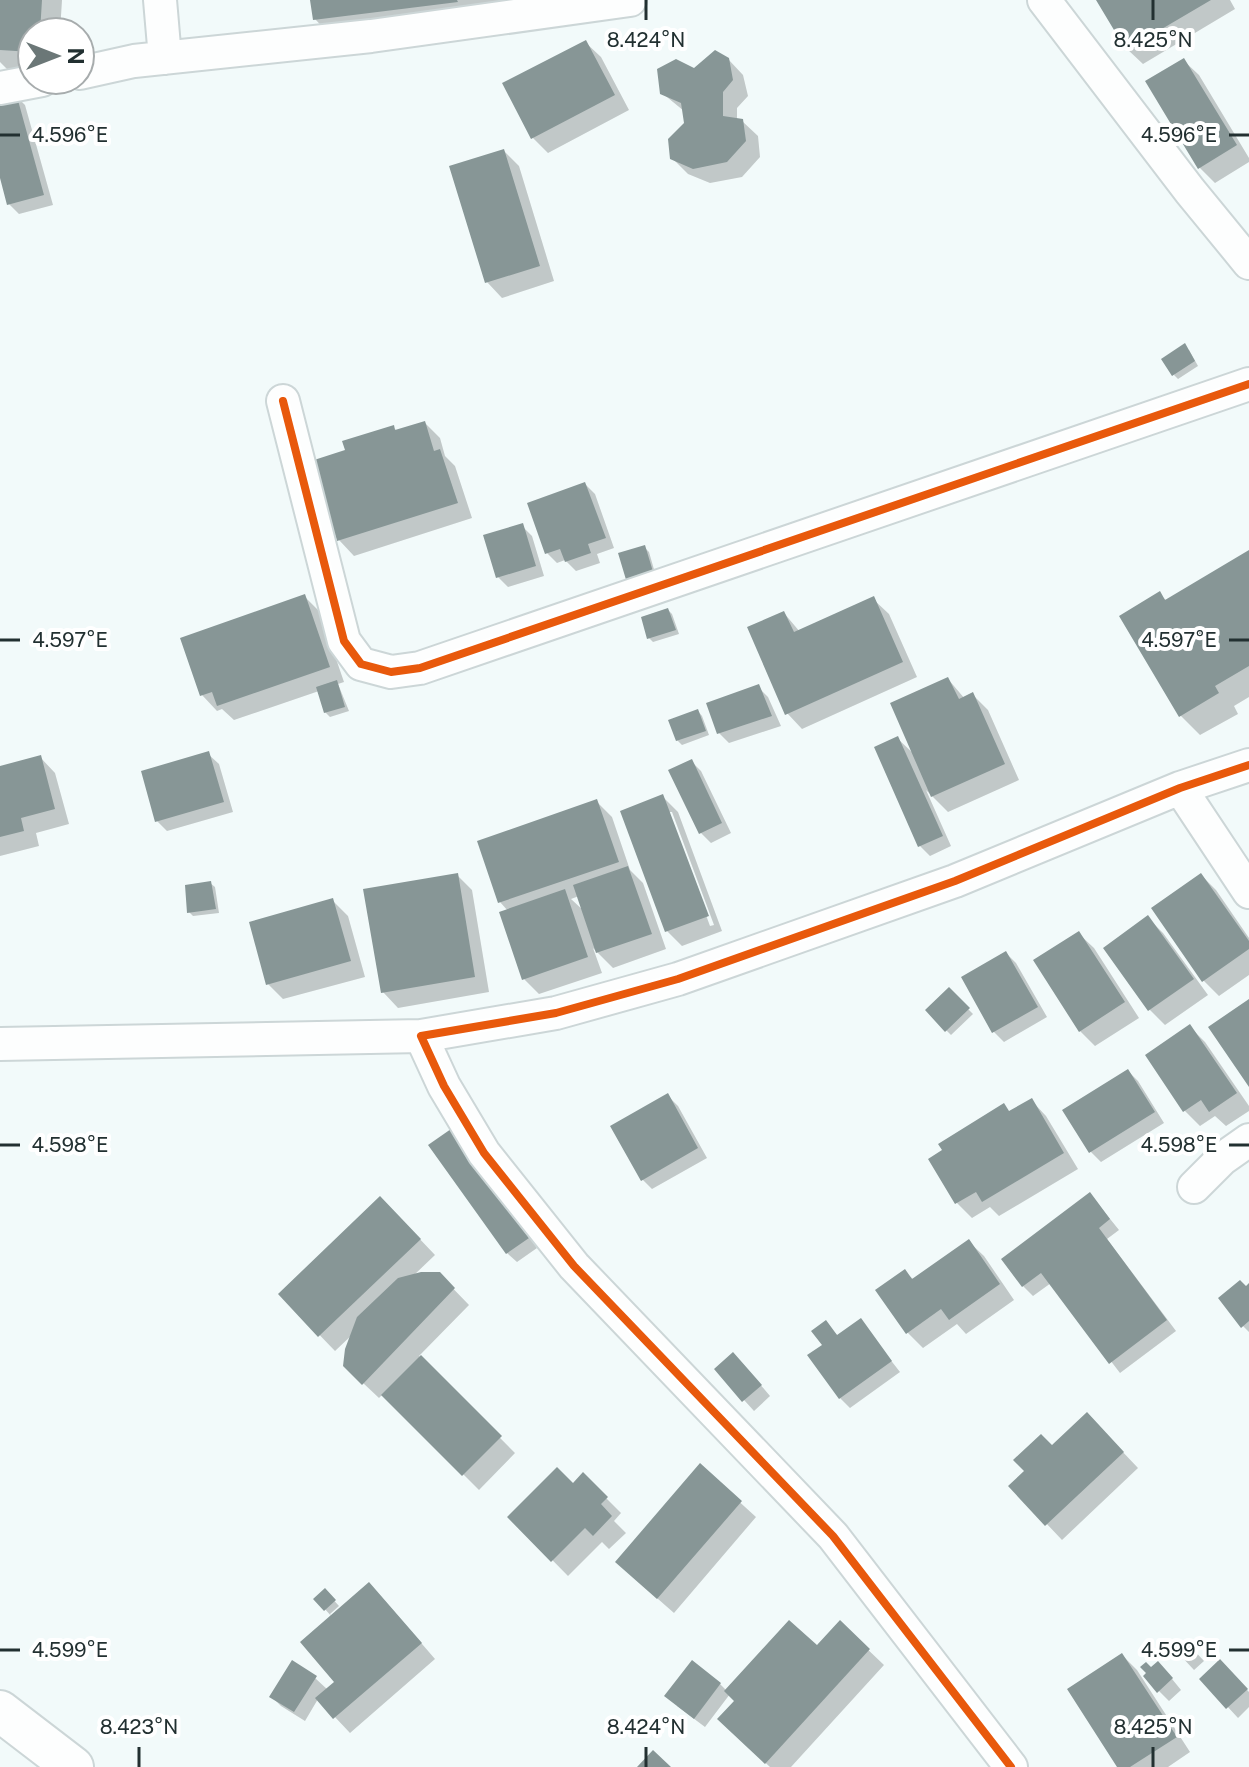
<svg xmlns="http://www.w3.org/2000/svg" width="1249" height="1767" viewBox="0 0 1249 1767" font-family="'Public Sans',sans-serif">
<rect width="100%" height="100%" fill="#f2fafa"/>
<path fill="#0003" fill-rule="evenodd" d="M0 0H62L60 32H32V70L7 69 0 62Z
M312 0H568L335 40 315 19Z
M1099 0H1230L1235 9 1143 64 1127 49Z
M585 42 601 57 629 110 548 153 533 138Z
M728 59 743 75 748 96 737 108V120L742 121 758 136 760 157 742 177 710 183 688 174 672 158 686 124 684 111 662 93 694 71Z
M1183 60 1199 75 1249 158V162L1215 183 1200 168Z
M15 95 25 105 53 205 19 214 9 204 0 170Z
M504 151 519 166 554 281 502 298 487 282Z
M1189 350 1198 366 1178 379 1174 375Z
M425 423 440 438 445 456 455 466 472 518 354 556 339 540 348 451 393 427 398 432Z
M585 484 595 494 614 548 597 554 600 563 576 571 565 560 557 563 547 553Z
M522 526 532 536 544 576 508 587 498 577Z
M645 548 649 552 657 580 633 586Z
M1249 552V697L1234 706 1238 714 1200 735 1180 715 1159 594 1167 601Z
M305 597 320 612 344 682 338 684 349 711 330 717 325 712 319 691 234 720 222 709 217 711 202 695Z
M873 599 889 614 917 677 802 729 787 713 784 613 800 632Z
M668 610 672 614 679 634 653 642 649 638Z
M948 679 965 699 973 695 988 710 1019 780 948 812 926 790 951 846 930 856 920 846 898 739 915 755Z
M758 687 768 697 781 726 729 743 719 733Z
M698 711 702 716 709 735 682 745 677 740Z
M208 754 219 764 233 812 167 831 157 821Z
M40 757 55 773 69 824 36 833 39 846 0 856V768Z
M691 761 701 771 731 833 711 843 701 833Z
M663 797 678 812 722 931 682 946 667 931ZM668 812H672L714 925 710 926Z
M597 802 612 817 630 870 643 883 666 949 613 968 593 948 602 973 539 994 524 979 508 911 500 902ZM579 896 584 911 571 899Z
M457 875 472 890 489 992 398 1008 383 992Z
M1201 875 1216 890 1249 938V975L1219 996 1204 981 1153 908Z
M210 883 215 887 219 913 193 916 189 912Z
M333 901 348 916 365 977 283 999 268 984Z
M1148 918 1163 933 1208 995 1165 1025 1150 1010 1105 948Z
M1078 933 1094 948 1139 1018 1095 1046 1080 1031Z
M1006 953 1016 963 1047 1017 1004 1042 994 1032Z
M949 990 973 1014 951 1035 927 1011Z
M1190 1027 1205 1042 1249 1106V1111L1226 1126 1215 1116 1200 1126 1185 1111Z
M1128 1071 1138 1081 1164 1123 1101 1162 1091 1152 1065 1111Z
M668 1096 678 1106 707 1158 652 1189 642 1179Z
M1031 1100 1046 1116 1078 1169 999 1216 990 1207 972 1218 957 1203 931 1160Z
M461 1141 537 1248 517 1262 507 1253Z
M1090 1194 1119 1230 1107 1239 1176 1331 1120 1373 1051 1283 1033 1296 1023 1286Z
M396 1214 435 1255 413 1276 439 1274 469 1305 419 1356 515 1453 479 1490 383 1394 379 1398 345 1366 354 1333 335 1351 280 1294Z
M968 1241 984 1256 1014 1300 966 1334 957 1324 923 1348 908 1333 878 1291 905 1272 914 1280Z
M1249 1286V1332L1243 1326 1246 1288Z
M860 1321 900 1372 850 1408 840 1398 824 1345 825 1323 838 1336Z
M743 1364 770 1396 754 1411 716 1369Z
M1102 1430 1138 1468 1062 1540 1011 1486 1052 1448Z
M700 1466 756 1517 674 1613 633 1577Z
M583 1475 621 1513 614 1521 626 1533 609 1549 602 1542 568 1576 510 1517 573 1486Z
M329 1595 339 1606 330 1614 332 1617 384 1600 435 1659 350 1733 318 1699 305 1721 281 1706 271 1696 315 1678 328 1690 337 1682 332 1617 316 1599Z
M840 1623 884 1665 791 1767H770L735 1734 737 1701 730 1694 705 1727 677 1706 720 1684 727 1691 817 1648Z
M1190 1646 1204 1661 1194 1670 1180 1655Z
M1122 1655 1137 1670 1190 1752 1168 1767H1119Z
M1220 1662 1249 1692V1707L1238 1718 1202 1679Z
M1151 1670 1168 1674 1181 1690 1169 1701 1159 1691Z"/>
<path fill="#879696" d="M0 0H42L40 32H32V52L0 50Z
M310 0H457L458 2 313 20Z
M1096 0H1211L1126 50Z
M586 40 615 95 531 139 502 83Z
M715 50 729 58 733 80 723 92V116L743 119 746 141 727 162 693 169 670 159 668 139 684 123 681 103 660 94 657 69 676 59 694 68Z
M1184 58 1237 145 1198 169 1145 81Z
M16 93 44 195 7 205 0 178V98Z
M504 149 540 266 485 283 449 166Z
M1185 343 1195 361 1172 376 1161 359Z
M425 421 434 451 440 449 458 503 337 541 311 461 345 450 342 441 394 425 395 430Z
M585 482 606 538 588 544 591 553 565 562 560 549 545 554 527 503Z
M523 523 536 566 496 578 483 535Z
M645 545 654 575 627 583 618 553Z
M1249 550V666L1215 686 1219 693 1179 717 1119 616 1160 591 1165 600Z
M305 594 330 667 217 706 212 692 200 696 180 638Z
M874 596 903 662 785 715 747 627 784 611 794 632Z
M668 608 676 630 647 639 641 617Z
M948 677 959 699 973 692 1005 764 931 797 890 703Z
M337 680 345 707 324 713 316 687Z
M759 684 772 716 717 734 706 703Z
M698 709 706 731 676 741 668 720Z
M898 736 943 836 918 847 874 747Z
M209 751 224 802 155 822 141 771Z
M41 755 55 809 21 818 24 831 0 837V766Z
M692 759 722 823 699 834 668 770Z
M663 794 709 916 665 932 620 811Z
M597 799 619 862 498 903 477 841Z
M628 866 652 934 596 953 573 885Z
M458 873 475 977 381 993 363 889Z
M1201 873 1249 941V949L1202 982 1151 908Z
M211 881 216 909 187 913 185 885Z
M565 889 588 957 522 980 499 912Z
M333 898 351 961 266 985 249 922Z
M1148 915 1194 979 1148 1011 1103 948Z
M1079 931 1125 1002 1079 1032 1033 960Z
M1006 951 1038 1007 992 1033 961 977Z
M949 987 970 1008 945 1032 925 1010Z
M1249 999V1087L1208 1027Z
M1190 1024 1237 1093 1209 1112 1201 1100 1183 1112 1145 1055Z
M1128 1069 1155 1112 1089 1153 1062 1110Z
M668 1093 698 1148 641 1181 610 1126Z
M1032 1098 1064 1153 982 1202 976 1192 955 1204 928 1159 942 1150 938 1144 1004 1103 1009 1111Z
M451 1129 529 1238 506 1254 428 1145Z
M1090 1192 1110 1219 1099 1228 1167 1320 1109 1364 1041 1273 1022 1287 1001 1259Z
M380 1196 421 1239 318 1337 278 1294Z
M969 1239 1000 1284 949 1320 941 1309 906 1334 875 1290 905 1269 912 1279Z
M421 1272H440L455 1288 362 1385 343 1366 345 1349 357 1317 398 1278Z
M1240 1280 1246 1286 1249 1283V1321L1241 1328 1218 1298Z
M861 1318 892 1361 839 1399 807 1355 822 1345 811 1331 826 1320 837 1335Z
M733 1352 762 1385 742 1402 714 1369Z
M421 1355 502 1436 462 1476 381 1395Z
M1087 1412 1124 1452 1045 1526 1008 1486 1024 1471 1013 1460 1041 1434 1052 1445Z
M700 1463 742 1501 657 1599 615 1562Z
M557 1467 573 1483 583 1472 608 1497 601 1504 612 1516 593 1536 585 1528 551 1562 507 1517Z
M369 1582 422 1643 333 1719 315 1698 334 1682 300 1642Z
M325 1588 336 1600 324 1611 313 1599Z
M789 1620 817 1645 840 1620 870 1649 765 1764 717 1719 734 1701 724 1691Z
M1122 1653 1177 1737 1130 1767H1117L1067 1689Z
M1220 1659 1248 1689 1226 1709 1199 1679Z
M292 1660 317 1676 294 1712 269 1697Z
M692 1660 721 1683 694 1719 664 1696Z
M1158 1661 1173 1678 1157 1693 1143 1676 1146 1673 1140 1667 1146 1662 1151 1667Z
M653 1750 671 1767H637Z"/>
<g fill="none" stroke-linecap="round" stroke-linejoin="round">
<defs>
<path id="minor" d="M160 0 165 58
M1044 0 1190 191 1249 263
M80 73 134 61 371 36 630 0
M0 88 42 80
M283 401 344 641 361 664 391 672 420 668 1249 384
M1180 788 1249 892
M0 1044 421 1036
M1194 1187 1222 1159 1249 1140
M1011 1767 833 1536 574 1266 484 1153 444 1086 421 1036 556 1013 678 979 955 881 1180 788 1249 765"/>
<path id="major" d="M0 1711 73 1767"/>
</defs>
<use href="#minor" stroke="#ccd6d7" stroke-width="36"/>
<use href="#major" stroke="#ccd6d7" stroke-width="44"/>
<use href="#minor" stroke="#fdfefe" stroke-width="32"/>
<use href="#major" stroke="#fdfefe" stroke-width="40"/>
<defs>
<path id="cycleway" d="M283 401 344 641 361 664 391 672 420 668 1249 384
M1011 1767 833 1536 574 1266 484 1153 444 1086 421 1036 556 1013 678 979 955 881 1180 788 1249 765"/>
</defs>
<use href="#cycleway" stroke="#fff" stroke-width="13"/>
<use href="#cycleway" stroke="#e8590c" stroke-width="8"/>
</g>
<path fill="none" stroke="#223031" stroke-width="3" d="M646 0V20M1153 0V20M0 135H20M1229 135H1249M0 640H20M1229 640H1249M0 1145H20M1229 1145H1249M0 1650H20M1229 1650H1249M139 1747V1767M646 1747V1767M1153 1747V1767"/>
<g font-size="20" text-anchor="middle" fill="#223031" stroke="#fff" stroke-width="8" stroke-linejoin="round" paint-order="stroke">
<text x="646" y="47">8.424°N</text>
<text x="1153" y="47">8.425°N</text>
<text x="1179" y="142">4.596°E</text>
<text x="70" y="142">4.596°E</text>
<text x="1179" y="647">4.597°E</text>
<text x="70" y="647">4.597°E</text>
<text x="1179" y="1152">4.598°E</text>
<text x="70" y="1152">4.598°E</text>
<text x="1179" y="1657">4.599°E</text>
<text x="70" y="1657">4.599°E</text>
<text x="139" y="1734">8.423°N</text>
<text x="646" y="1734">8.424°N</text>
<text x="1153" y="1734">8.425°N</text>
</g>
<g transform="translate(56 56) rotate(90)"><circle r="38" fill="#ffffff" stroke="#a7acad" stroke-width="2"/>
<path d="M0-6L14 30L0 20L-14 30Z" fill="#6b7777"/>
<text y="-12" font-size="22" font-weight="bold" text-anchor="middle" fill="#223031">N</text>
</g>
</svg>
